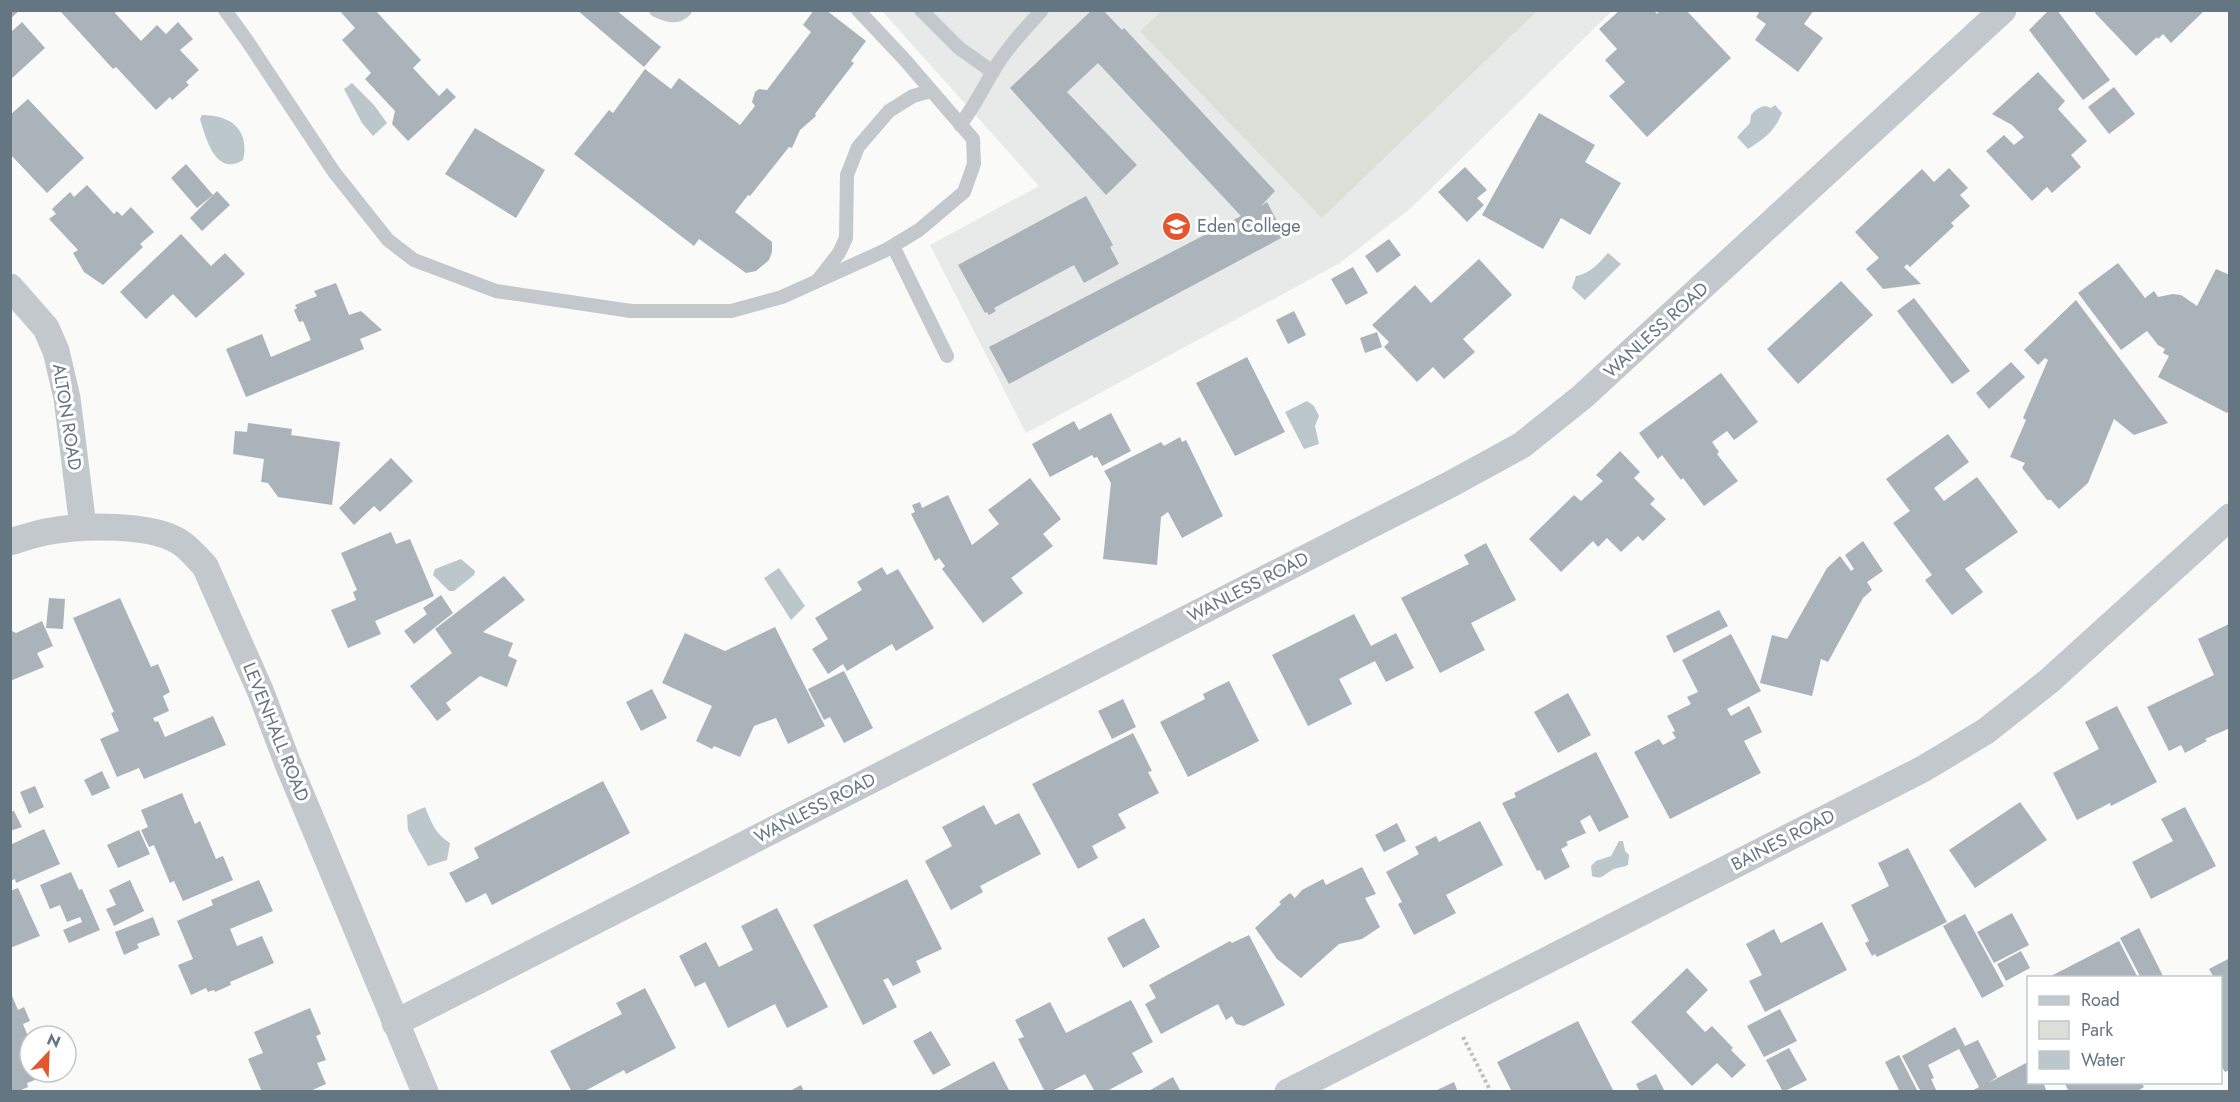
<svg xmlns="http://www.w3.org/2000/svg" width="2240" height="1102" viewBox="0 0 2240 1102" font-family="Jost,sans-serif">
<rect width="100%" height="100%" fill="#fafaf8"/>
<path fill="#e8e9e9" d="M882 11H1612L1411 208 1340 263 1026 433 930 245 1039 186Z"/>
<path fill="#dadfd7" d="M1162 11V10L1537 11 1322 218 1140 31Z"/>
<path fill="#bbc7cb" d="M352 83 374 105 387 123 373 136 362 123 344 89Z
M1775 105 1782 113C1774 132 1765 138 1748 149L1737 137 1750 123 1751 115C1756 109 1763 103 1771 108Z
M202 115C231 115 250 130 243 160 216 177 206 139 200 119Z
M1608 253 1621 264 1585 300 1572 288 1576 276C1591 273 1598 264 1608 253Z
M1307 401 1314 406 1319 416 1315 426 1319 444 1304 449 1285 412Z
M461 559 475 571 474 575 454 591H449L433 575 435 569Z
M779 568 805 606 791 620 764 578Z
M425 807C431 822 436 835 450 843L447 860 428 866 408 830 407 815Z
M1619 841H1623L1625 851 1629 855 1628 865C1622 868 1617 867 1612 870 1603 875 1603 880 1592 876L1591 866 1596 861 1611 856Z"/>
<path fill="#aab3b9" d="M10 10H20L10 19Z
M63 10H117L115 13 141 41 157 25 166 34 178 22 193 39 180 50 199 70 186 82 189 85 172 100 170 97 156 110 116 67 113 69 61 12Z
M339 10H375L421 60 413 68 439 96 447 88 456 97 408 141 392 124 395 111 365 79 371 73 342 40 355 28Z
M577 10H616L661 47 644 67Z
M814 10H826L866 41 851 61 854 63 815 114 816 116 800 130 792 148 789 147 750 196 748 195 735 212 772 242V252L769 260 756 271 746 273 699 239 694 246 574 154 609 110 613 113 645 69 671 89 679 78 740 125 755 106 752 102 755 92 759 89 767 90 811 32 803 25Z
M1092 10H1103L1122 30 1124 28 1275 191 1261 206 1267 202 1285 236 1009 384 989 347 1241 216 1098 63 1067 92 1137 165 1106 195 1010 88Z
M1620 10H1653L1657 14 1660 10H1686L1731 58 1647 137 1609 96 1625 82 1605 60 1617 49 1599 29Z
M1755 10H1814L1804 24 1823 38 1798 72 1755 40 1766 24 1756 17 1759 13Z
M2049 10H2057L2110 80 2083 100 2029 30Z
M2097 10H2205L2171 43 2163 34 2158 39 2157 37 2136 56 2095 13Z
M22 22 45 48 10 80V33Z
M2038 72 2065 101 2058 109 2087 141 2071 155 2081 167 2052 193 2047 187 2032 201 1986 151 2004 135 2014 145 2024 137 2012 125 1992 114Z
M2114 87 2135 114 2109 134 2088 107Z
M28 99 84 158 47 193 10 154V115Z
M1539 113 1595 145 1585 162 1621 183 1590 235 1561 218 1543 249 1482 215Z
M475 128 545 170 516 218 445 174Z
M186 164 213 195 197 208 171 178Z
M1465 167 1487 190 1477 198 1484 205 1467 222 1438 192Z
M1949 168 1968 188 1960 195 1970 206 1951 223 1954 226 1910 267 1907 264 1904 267 1921 284 1883 289 1866 269 1879 258 1855 232 1922 169 1934 182Z
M87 185 114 214 117 211 122 216 131 207 154 232 140 244 143 247 103 285 84 272 73 253 78 250 49 219 56 214 52 209 70 192 74 197Z
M217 191 230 205 202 231 190 218Z
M1086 196 1113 245 1110 247 1119 264 1084 283 1074 265 994 308 996 311 989 315 987 312 985 313 958 265Z
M181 234 211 266 225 253 245 274 196 318 173 294 146 319 120 292Z
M1389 239 1401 255 1377 273 1365 256Z
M1479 259 1512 295 1463 339 1475 352 1444 379 1433 367 1417 382 1384 347 1389 342 1372 325 1415 285 1431 303Z
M2118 263 2145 298 2154 291 2158 297 2173 294 2181 295 2197 306 2216 269 2230 275V408L2227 413 2158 377 2169 356 2163 353 2165 349 2158 345 2147 331 2121 350 2078 293Z
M1353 267 1368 293 1346 305 1331 279Z
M1841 281 1873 315 1798 384 1767 349Z
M336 283 349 315 361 311 382 330 360 339 364 349 246 397 226 349 262 334 271 357 311 340 303 321 299 322 294 310 297 308 295 305 317 296 314 291Z
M1914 298 1970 371 1952 384 1897 311Z
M2076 300 2168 423 2134 435 2114 419 2088 483 2059 509 2051 500H2047L2022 468 2025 463 2010 457 2026 420 2023 418 2048 360 2045 358 2038 365 2024 350Z
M1294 311 1306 335 1288 344 1276 320Z
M1377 332 1382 347 1365 353 1360 338Z
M1247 357 1285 432 1235 456 1196 383Z
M2011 362 2025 377 1989 409 1976 393Z
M1721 373 1758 422 1734 440 1727 431 1712 442 1719 452 1717 454 1738 481 1704 506 1683 478 1681 480 1662 455 1658 459 1639 433Z
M1111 413 1131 451 1102 466 1097 457 1094 458 1092 455 1050 477 1032 444 1074 421 1079 430Z
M248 423 292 429 291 435 340 442 332 505 278 497 268 483 261 482 264 459 233 454 235 431 247 432Z
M1948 434 1969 462 1934 488 1944 501 1977 477 2018 532 1965 569 1983 592 1952 615 1925 580 1932 575 1893 523 1910 511 1886 479Z
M1180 437 1182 442 1186 440 1223 516 1182 538 1168 512 1161 517 1157 565 1103 559 1111 483 1104 471 1161 442 1164 446Z
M1620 451 1640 472 1634 478 1655 499 1650 504 1666 519 1643 541 1638 536 1621 552 1607 538 1598 547 1593 541 1561 572 1529 539 1574 495 1581 501 1603 481 1596 475Z
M391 458 413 481 380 512 374 506 354 525 339 508Z
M1030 478 1061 519 1043 534 1053 546 1011 578 1023 593 983 623 942 569 945 566 939 558 935 561 911 514 915 512 912 505 920 502 922 508 948 495 972 545 999 524 988 510Z
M391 532 396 544 410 539 434 596 375 621 381 634 348 648 331 610 356 600 353 592 357 590 341 553Z
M1863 541 1883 571 1867 582 1872 590 1863 598 1828 662 1821 659 1812 696 1760 683 1772 635 1787 639 1827 568 1840 556 1851 571 1854 569 1845 555Z
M1486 543 1516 600 1471 623 1485 650 1440 673 1401 598 1469 564 1464 555Z
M882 567 887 575 898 569 934 628 896 651 892 644 847 671 843 664 828 674 812 649 828 639 815 618 862 590 857 582Z
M504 576 525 600 483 632 513 643 508 656 517 660 507 687 480 676 446 703 451 710 437 721 410 686 452 653 435 629Z
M441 595 453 613 414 644 404 631 427 614 423 608Z
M49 598 65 599 63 629 46 628Z
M120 598 151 667 158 664 170 692 163 696 169 711 153 718 155 722 158 721 165 737 213 716 226 745 144 779 139 768 117 777 100 739 119 731 111 713 114 712 73 618Z
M1719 610 1728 626 1674 653 1666 636Z
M1354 614 1371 646 1396 633 1414 668 1386 682 1375 661 1339 679 1352 704 1308 726 1272 655Z
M42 621 53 646 37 653 44 667 10 681V630L16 633Z
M2229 624 2230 728 2205 739 2207 741 2185 753 2181 745 2169 751 2147 707 2214 675 2198 639Z
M775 627 825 726 788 744 776 718 754 726 740 757 714 746 712 749 696 741 712 706 662 683 685 633 725 651Z
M1731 634 1761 691 1727 709 1731 716 1749 706 1762 732 1744 741 1761 773 1670 819 1634 752 1659 739 1663 745 1676 738 1672 732 1675 731 1667 716 1691 704 1687 697 1698 692 1682 660Z
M844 671 873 728 844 743 830 717 824 720 808 689Z
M1229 681 1259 741 1188 777 1160 722 1205 699 1203 694Z
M652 689 667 718 641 731 626 702Z
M1568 693 1591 735 1558 753 1534 712Z
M1123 699 1136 727 1112 739 1098 711Z
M2117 706 2157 782 2111 806 2110 803 2077 820 2053 773 2099 749 2085 722Z
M1133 733 1152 771 1148 772 1159 793 1118 814 1126 828 1092 846 1098 858 1078 869 1032 784Z
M1596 752 1629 817 1599 832 1590 815 1580 821 1586 833 1566 842 1568 845 1561 849 1570 867 1545 880 1540 870 1537 871 1502 803 1516 797 1514 793Z
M102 771 110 788 92 796 84 780Z
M603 781 630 833 492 905 486 893 466 903 449 873 479 858 474 848Z
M35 786 44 807 29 814 20 792Z
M182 793 195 824 200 821 216 859 223 856 233 880 183 901 174 881 170 883 154 845 149 847 141 830 148 827 141 810Z
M2020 802 2047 840 1975 888 1949 850Z
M984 805 995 825 1019 813 1041 854 980 886 983 892 951 910 925 861 952 846 942 827Z
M2185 807 2216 866 2151 899 2132 862 2173 841 2161 819Z
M14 811 22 827 10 831V812Z
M1480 821 1503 865 1446 895 1456 913 1414 935 1398 904 1402 902 1386 872 1419 854 1415 847 1436 836 1439 842Z
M1397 823 1406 841 1384 852 1375 835Z
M44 829 60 864 16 883 15 879 10 881V845Z
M139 830 150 854 118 868 107 845Z
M1908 848 1947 922 1877 957 1875 954 1872 956 1865 943 1869 941 1851 905 1889 886 1878 863Z
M1362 867 1376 894 1365 898 1380 927 1362 939 1339 944 1301 978 1277 959 1255 928 1281 904 1279 902 1290 893 1295 898 1302 890 1323 879 1326 885Z
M71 872 79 890 82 889 100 930 69 943 63 930 82 922 80 917 67 922 60 905 50 909 40 885Z
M907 879 942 949 916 961 921 972 893 986 888 978 883 980 897 1007 863 1025 813 925Z
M130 880 144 911 114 926 106 909 116 905 109 890Z
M259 880 273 911 230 929 237 946 262 936 274 963 230 982 231 985 215 992 214 990 208 992 206 988 191 995 178 965 193 959 177 921 213 905 211 900Z
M18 888 40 936 10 948V891Z
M777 908 828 1007 787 1028 775 1004 728 1028 705 982 695 987 679 956 706 942 719 967 753 950 741 926Z
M2012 913 2029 945 1994 963 1977 932Z
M1965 914 2004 986 1982 998 1943 926Z
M153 917 160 935 137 944 139 948 124 955 115 932Z
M1144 918 1160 947 1123 968 1107 938Z
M1822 922 1847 970 1765 1012 1749 981 1762 975 1746 944 1774 929 1781 943Z
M2139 928 2164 978H2141L2120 938Z
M1249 935 1285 1005 1244 1026 1236 1024 1232 1016 1226 1020 1218 1004 1161 1034 1145 1004 1156 998 1149 985 1230 941 1232 943Z
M2119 941 2137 976 2052 978 2051 976Z
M2021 951 2030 968 2006 981 1997 964Z
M2230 958V1070L2225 1072 2220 1064V978H2210L2213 976 2209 969Z
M1687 968 1708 990 1686 1012 1705 1032 1712 1026 1733 1048 1731 1050 1746 1065 1732 1078 1717 1063 1692 1086 1631 1022Z
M645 988 676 1048 626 1074 624 1070 583 1092H572L550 1051 622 1014 616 1003Z
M10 991 18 1010 24 1007 30 1021 23 1024 30 1041V1072H56L27 1083 28 1087 17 1092H10Z
M1131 1000 1153 1042 1132 1053 1143 1072 1105 1092H1095L1085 1074 1050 1092H1045L1018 1039 1024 1037 1015 1020 1050 1002 1066 1033Z
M310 1008 321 1034 316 1036 326 1060 317 1063 326 1084 308 1092H262L248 1059 263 1053 254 1032Z
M1780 1009 1797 1041 1764 1057 1747 1026Z
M1578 1021 1614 1092H1512L1497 1062Z
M1955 1027 1965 1046 1978 1040 1997 1077 1988 1083 2028 1062V1082H2043L2047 1092H1970L1979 1087 1959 1049 1928 1065 1934 1078 1931 1079 1937 1092H1921L1902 1056Z
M57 1030 59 1036H43Z
M931 1031 951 1065 933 1075 913 1041Z
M1789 1048 1807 1080 1783 1092 1766 1060Z
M66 1053 71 1066 66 1068Z
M1899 1055 1918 1092H1900L1885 1062Z
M994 1061 1010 1092H936Z
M1656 1074 1665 1092H1640L1636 1084Z
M1173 1077 1181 1092H1147Z
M1454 1082 1458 1092H1433Z
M2064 1082H2141L2144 1087 2136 1092H2069Z
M801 1085 804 1092H788Z"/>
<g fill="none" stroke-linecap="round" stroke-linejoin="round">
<path stroke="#bbbfc2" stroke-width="4" stroke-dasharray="3 3" stroke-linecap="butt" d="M1463 1037 1491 1092"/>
<path stroke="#c3c8cc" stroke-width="14" d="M225 10 248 42 334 172 388 240 414 260 496 291 631 311H731L782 297 886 250 919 230 964 192 974 164 973 139 905 60 858 10
M656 10C666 15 676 19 685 10
M921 10 959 48 993 72
M960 125C974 107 981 92 992 73 1005 50 1024 30 1042 10
M893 246 947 356
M818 280 839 253 846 238 847 175 858 147 889 111 913 96 931 91"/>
<path stroke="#c3c8cc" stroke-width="27" d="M10 287 46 328 56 351 67 398 83 527
M10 542C24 538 37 533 51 531 83 525 150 524 178 541 189 547 196 557 205 566L260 690 288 764 425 1092
M395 1023 1449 485 1522 445 1582 397 2003 10
M1288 1092 1923 769 1986 731 2049 681 2230 517"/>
</g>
<defs>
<symbol id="school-disc" viewBox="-11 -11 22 22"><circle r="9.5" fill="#e4572e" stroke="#fff"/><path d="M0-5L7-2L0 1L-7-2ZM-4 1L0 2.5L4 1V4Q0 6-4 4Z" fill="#fff"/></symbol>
</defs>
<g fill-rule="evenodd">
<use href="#school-disc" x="1160" y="210" width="33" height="33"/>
</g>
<g text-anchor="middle" stroke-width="6" stroke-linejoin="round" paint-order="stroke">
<g font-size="18" fill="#657683" stroke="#fff" text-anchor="start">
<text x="1197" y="232">Eden College</text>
</g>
<g font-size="18" fill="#657683" stroke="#fff">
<text transform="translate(1656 330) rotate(-42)" y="6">WANLESS ROAD</text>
<text transform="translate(67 417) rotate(81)" y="6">ALTON ROAD</text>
<text transform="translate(1248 587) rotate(-27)" y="6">WANLESS ROAD</text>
<text transform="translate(276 732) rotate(68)" y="6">LEVENHALL ROAD</text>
<text transform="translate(815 808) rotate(-27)" y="6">WANLESS ROAD</text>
<text transform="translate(1783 840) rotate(-27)" y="6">BAINES ROAD</text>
</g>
</g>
<rect width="2240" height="1102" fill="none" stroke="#657683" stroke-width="24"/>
<rect x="2027" y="976" width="195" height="108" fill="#ffffff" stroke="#c1c8cd" stroke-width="1.5"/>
<rect x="2039" y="996" width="30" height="9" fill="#c3c8cc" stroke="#c1c8cd" stroke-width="1.5"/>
<text x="2081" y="1006" font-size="18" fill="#657683">Road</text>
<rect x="2039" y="1021" width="30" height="18" fill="#dadfd7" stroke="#c1c8cd" stroke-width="1.5"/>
<text x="2081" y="1036" font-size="18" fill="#657683">Park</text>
<rect x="2039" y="1051" width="30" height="18" fill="#bbc7cb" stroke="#c1c8cd" stroke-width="1.5"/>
<text x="2081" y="1066" font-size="18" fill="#657683">Water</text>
<g transform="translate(48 1054) rotate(23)"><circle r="28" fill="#ffffff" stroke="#c1c8cd" stroke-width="1.5"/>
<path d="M0-4.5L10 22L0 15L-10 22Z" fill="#e4572e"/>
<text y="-9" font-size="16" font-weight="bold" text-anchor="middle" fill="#657683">N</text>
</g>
</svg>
